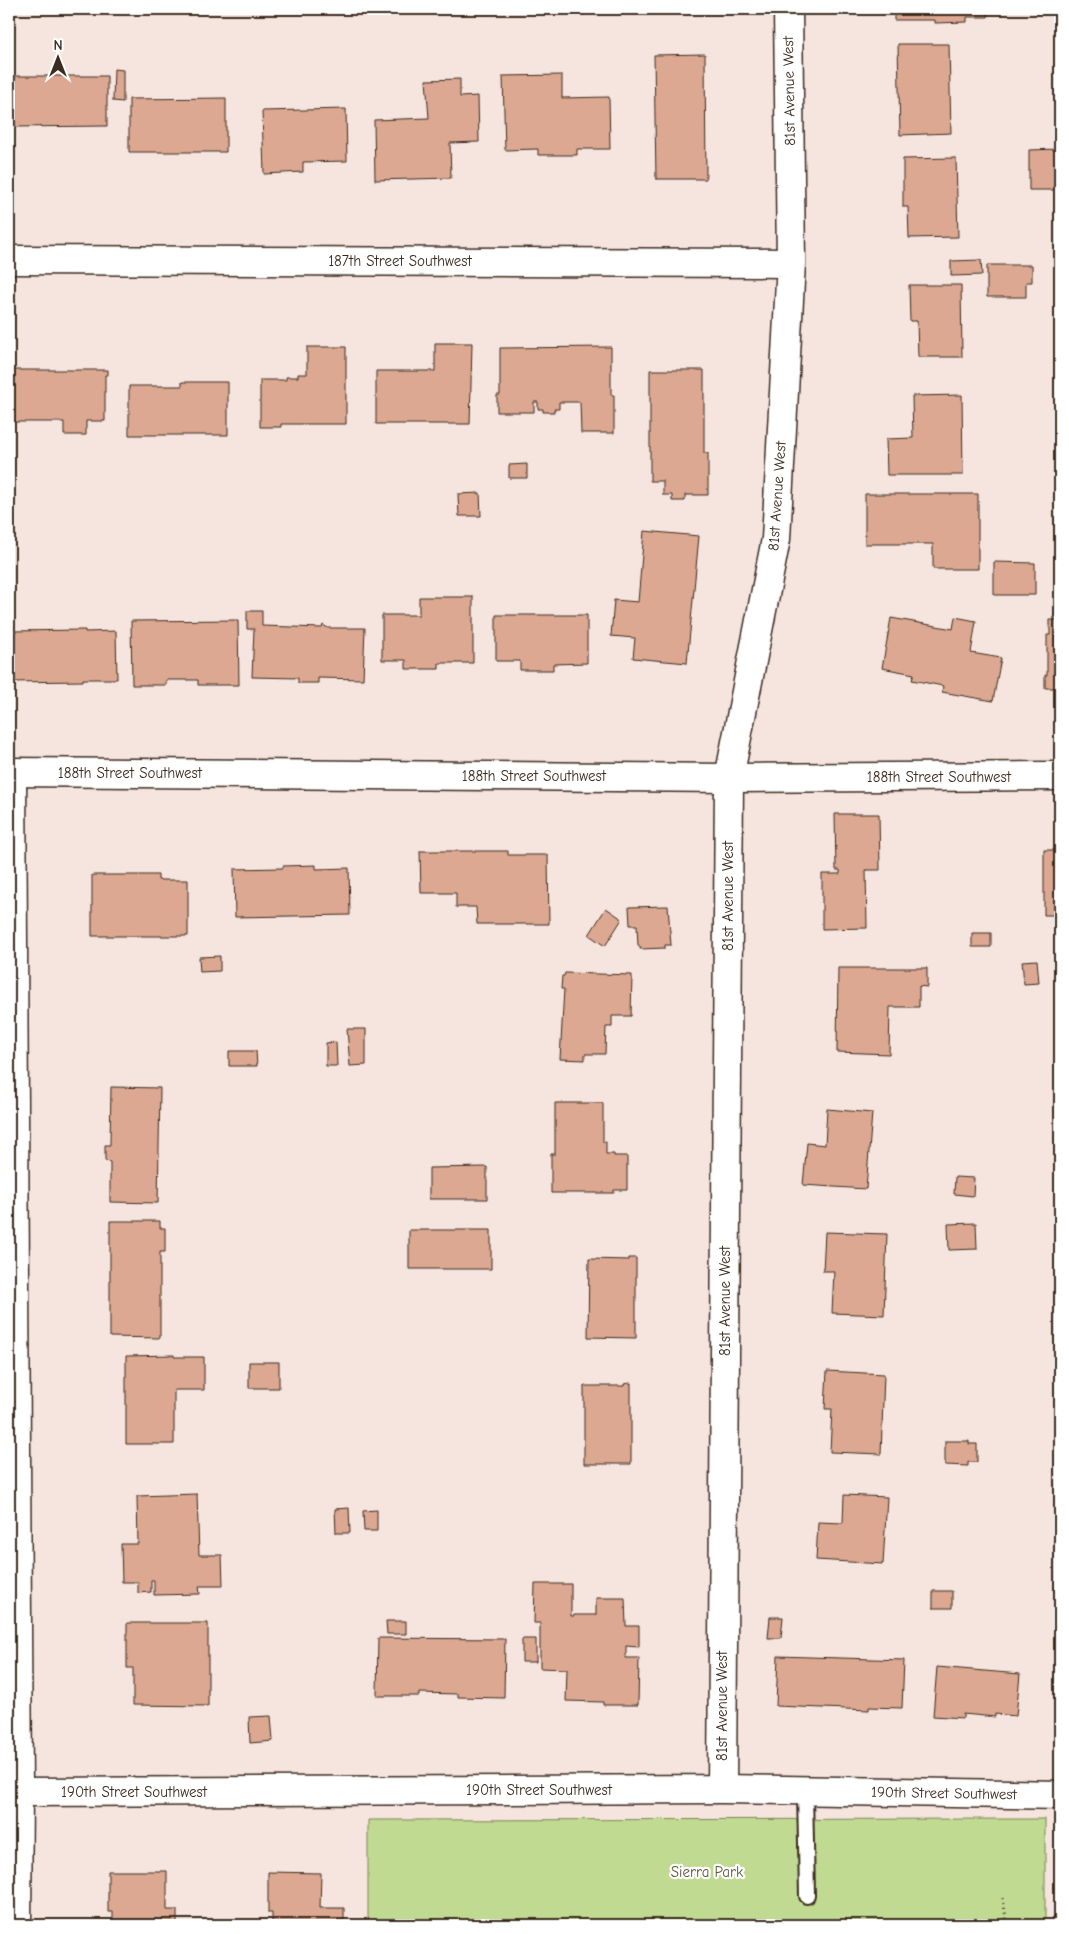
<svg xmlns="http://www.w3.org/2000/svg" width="1069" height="1934" viewBox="0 0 1069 1934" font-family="'Comic Neue',sans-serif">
<rect width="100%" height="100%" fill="#f5e5de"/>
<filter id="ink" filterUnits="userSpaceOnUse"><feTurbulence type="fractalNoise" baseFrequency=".02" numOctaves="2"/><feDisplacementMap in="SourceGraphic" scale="10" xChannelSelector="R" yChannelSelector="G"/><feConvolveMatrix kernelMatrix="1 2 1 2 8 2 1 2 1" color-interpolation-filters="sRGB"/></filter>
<g filter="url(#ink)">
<path fill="#c0da91" stroke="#7e8258" d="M1045 1819V1925H368V1820Z"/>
<path fill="#dda891" stroke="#3b2a1e" d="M894 9H988V17H967V22L935 23V20H894Z
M898 44H949L951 133 900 135Z
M705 54 706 179H656L654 55Z
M114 69 123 70V102L113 101Z
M562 75V98L609 97 610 149H577V155H538V149L505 150 503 76Z
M13 76H107V126L13 127Z
M460 79V97L478 96 479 142 450 143 451 178 375 180 374 120 429 118 426 80Z
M226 98V152H129V99Z
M346 109 347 161 303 162V172L264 174 262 111Z
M1060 149V190H1029V150Z
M956 158 958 237 909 238 908 207H903V159Z
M981 260 982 275 951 276V261Z
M987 265H1032V282H1026V297H987Z
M909 285H961L962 357H918L917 321H910Z
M435 343H472L470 424H376V371H435Z
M307 347H346V424H281V427H260V380H286V377H298V374H307Z
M611 347V395H614V433H581L580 402H559V409H554V412H543V409H538V402H534V412H497V395H500V348Z
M11 370H108V375H105V421H86V435H64V422H11Z
M650 370H704V453H708V495H685V501H672V495H663V481H650Z
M182 382H228V435H129V386H182Z
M962 395 963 475H887L886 439 913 438 912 396Z
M527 464V478H509V465Z
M480 493 481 516H459L458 494Z
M865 494H978V569H933V544H865Z
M644 531 699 536 687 663 633 658 635 638 611 636 614 600 638 602Z
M994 562 1035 563V595H994Z
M419 597H473V663H439V669H406V660H382V615H419Z
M247 611H262V626L322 628 323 625 328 628H365L363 679 318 678V683H298V678L252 677 254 629H247Z
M496 615H587V663L553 664V670H520V661H496Z
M955 617 976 621 971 653 1001 658 993 701 942 692 943 686 912 680 914 674 882 668 891 618 953 629Z
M1056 617H1060V688H1045V675H1047V635H1050V620H1056Z
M238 620 239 685H198V680H166V685H132L131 621Z
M85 630V632L116 631 117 679H83V681L9 682V631Z
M835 814H879L880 870H866L867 928 822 929V874H840V870H836Z
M1044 850H1060V915H1044Z
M420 851H508V855H548L549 924H477L476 907H456V893H421Z
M316 865V869L349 868 350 915 235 917 234 869 283 868V866Z
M92 875H158V880H188V936H92Z
M668 906 671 945H665V948L640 949V946H638L637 925H630L629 907Z
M606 908 622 919 605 946 589 935Z
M972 933H991V947H972Z
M220 956V971L200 972 199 957Z
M1037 960 1039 983 1024 984 1022 961Z
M838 968H927V987L919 986V1007H890L889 1054 837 1052Z
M565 973 632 975 631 1016H612V1027H606L605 1054H585V1060L560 1059 564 989H561L562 976H564Z
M347 1029H366V1065L350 1066Z
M336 1042 337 1066H326V1043Z
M229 1051H256L257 1066H229Z
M111 1087 160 1088 158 1203 110 1202V1162L105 1161V1145H110Z
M555 1103H603V1142H606V1154H614V1156H627V1190H614V1193H551V1154H555Z
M827 1109 872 1113 866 1189 803 1185 807 1143 825 1145Z
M487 1167V1199H429V1168Z
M955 1177 974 1178 973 1196 954 1194Z
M110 1221H160V1228H165V1252H160V1338L110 1337Z
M976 1223 977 1249 949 1250 948 1224Z
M409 1230H491V1269H409Z
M825 1232 887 1234 884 1315 832 1313 834 1271H823Z
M629 1258H636V1338L588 1337 589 1259 629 1260Z
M174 1355V1357H204V1390H174V1444H126V1356Z
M249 1362H279V1388H249Z
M827 1371 884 1374 881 1454 830 1452 832 1409H825Z
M631 1383V1464H584V1386H624V1384Z
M945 1441H969V1444H977V1462H968V1466L945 1465Z
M197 1494 199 1555H222L223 1586H199L200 1594 154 1595V1580H151V1592L138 1593V1582H122L121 1544H138L137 1496Z
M844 1495 887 1497 883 1564 816 1560 818 1522 843 1523Z
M349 1508 350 1533H336L335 1509Z
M377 1510V1531H364L363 1511Z
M535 1584H571V1616H574V1615H596V1598H625L626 1626H639V1647L626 1646V1658H639L638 1705H603V1702L566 1701 567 1669 540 1668V1623H534Z
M933 1591H952V1608H933Z
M770 1617H783L781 1638H768Z
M386 1621H406V1634H387Z
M127 1623H208V1706L133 1705V1668H127Z
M378 1638 505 1639 504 1698 458 1697V1694L419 1693V1696H377Z
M522 1639H536V1662H522Z
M778 1656 904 1660 902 1708 869 1707V1710L776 1706Z
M937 1667 1020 1674 1016 1716 995 1714V1717L963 1714V1718L933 1716Z
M271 1716 273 1741 250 1743 249 1717Z
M108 1871H167V1910H177V1925H113V1912H108Z
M268 1872 321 1873 320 1908H344V1925H272V1913H268Z"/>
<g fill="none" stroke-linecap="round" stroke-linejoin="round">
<defs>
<path id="lane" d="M805 1791 807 1896"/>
<path id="street" d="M9 260 791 263
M12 772 18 1792 17 1925
M722 1789 729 778 776 539 791 263 788 9
M18 1792 722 1789 1060 1795"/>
<path id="secondary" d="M9 772 729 778 1060 776"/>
</defs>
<use href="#lane" stroke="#3b2a1e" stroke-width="18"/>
<use href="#street" stroke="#3b2a1e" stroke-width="31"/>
<use href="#secondary" stroke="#3b2a1e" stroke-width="31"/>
<path stroke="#3b2a1e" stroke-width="3" stroke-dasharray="1 4" stroke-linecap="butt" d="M1003 1898 1007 1925"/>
<use href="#lane" stroke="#fff" stroke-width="14"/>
<use href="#street" stroke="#fff" stroke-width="28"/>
<use href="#secondary" stroke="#fff" stroke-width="28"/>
</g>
</g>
<g text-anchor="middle" stroke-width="4.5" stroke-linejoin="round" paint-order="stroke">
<g font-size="15" fill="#3b2a1e" stroke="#fff">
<text transform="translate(789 91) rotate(-91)" y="5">81st Avenue West</text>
<text x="400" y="266">187th Street Southwest</text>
<text transform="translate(777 496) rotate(-86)" y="5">81st Avenue West</text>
<text x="130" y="778">188th Street Southwest</text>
<text x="534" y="781">188th Street Southwest</text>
<text x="939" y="782">188th Street Southwest</text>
<text transform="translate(728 896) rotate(-90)" y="5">81st Avenue West</text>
<text transform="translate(725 1301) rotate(-90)" y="5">81st Avenue West</text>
<text transform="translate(722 1706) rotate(-90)" y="5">81st Avenue West</text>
<text x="539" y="1795">190th Street Southwest</text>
<text x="134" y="1797">190th Street Southwest</text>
<text transform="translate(944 1793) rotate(1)" y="5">190th Street Southwest</text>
</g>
<g font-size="15" fill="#5c563b" stroke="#fff">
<text x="707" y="1877">Sierra Park</text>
</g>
</g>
<rect width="1069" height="1934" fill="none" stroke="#fff" stroke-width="30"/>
<rect x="15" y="15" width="1039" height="1904" fill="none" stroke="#3b2a1e" stroke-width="2" filter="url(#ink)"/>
<g transform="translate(58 58)" stroke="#ffffff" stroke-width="4" paint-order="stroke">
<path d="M0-4L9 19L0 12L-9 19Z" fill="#3b2a1e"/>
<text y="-8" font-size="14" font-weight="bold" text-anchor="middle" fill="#3b2a1e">N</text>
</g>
</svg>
